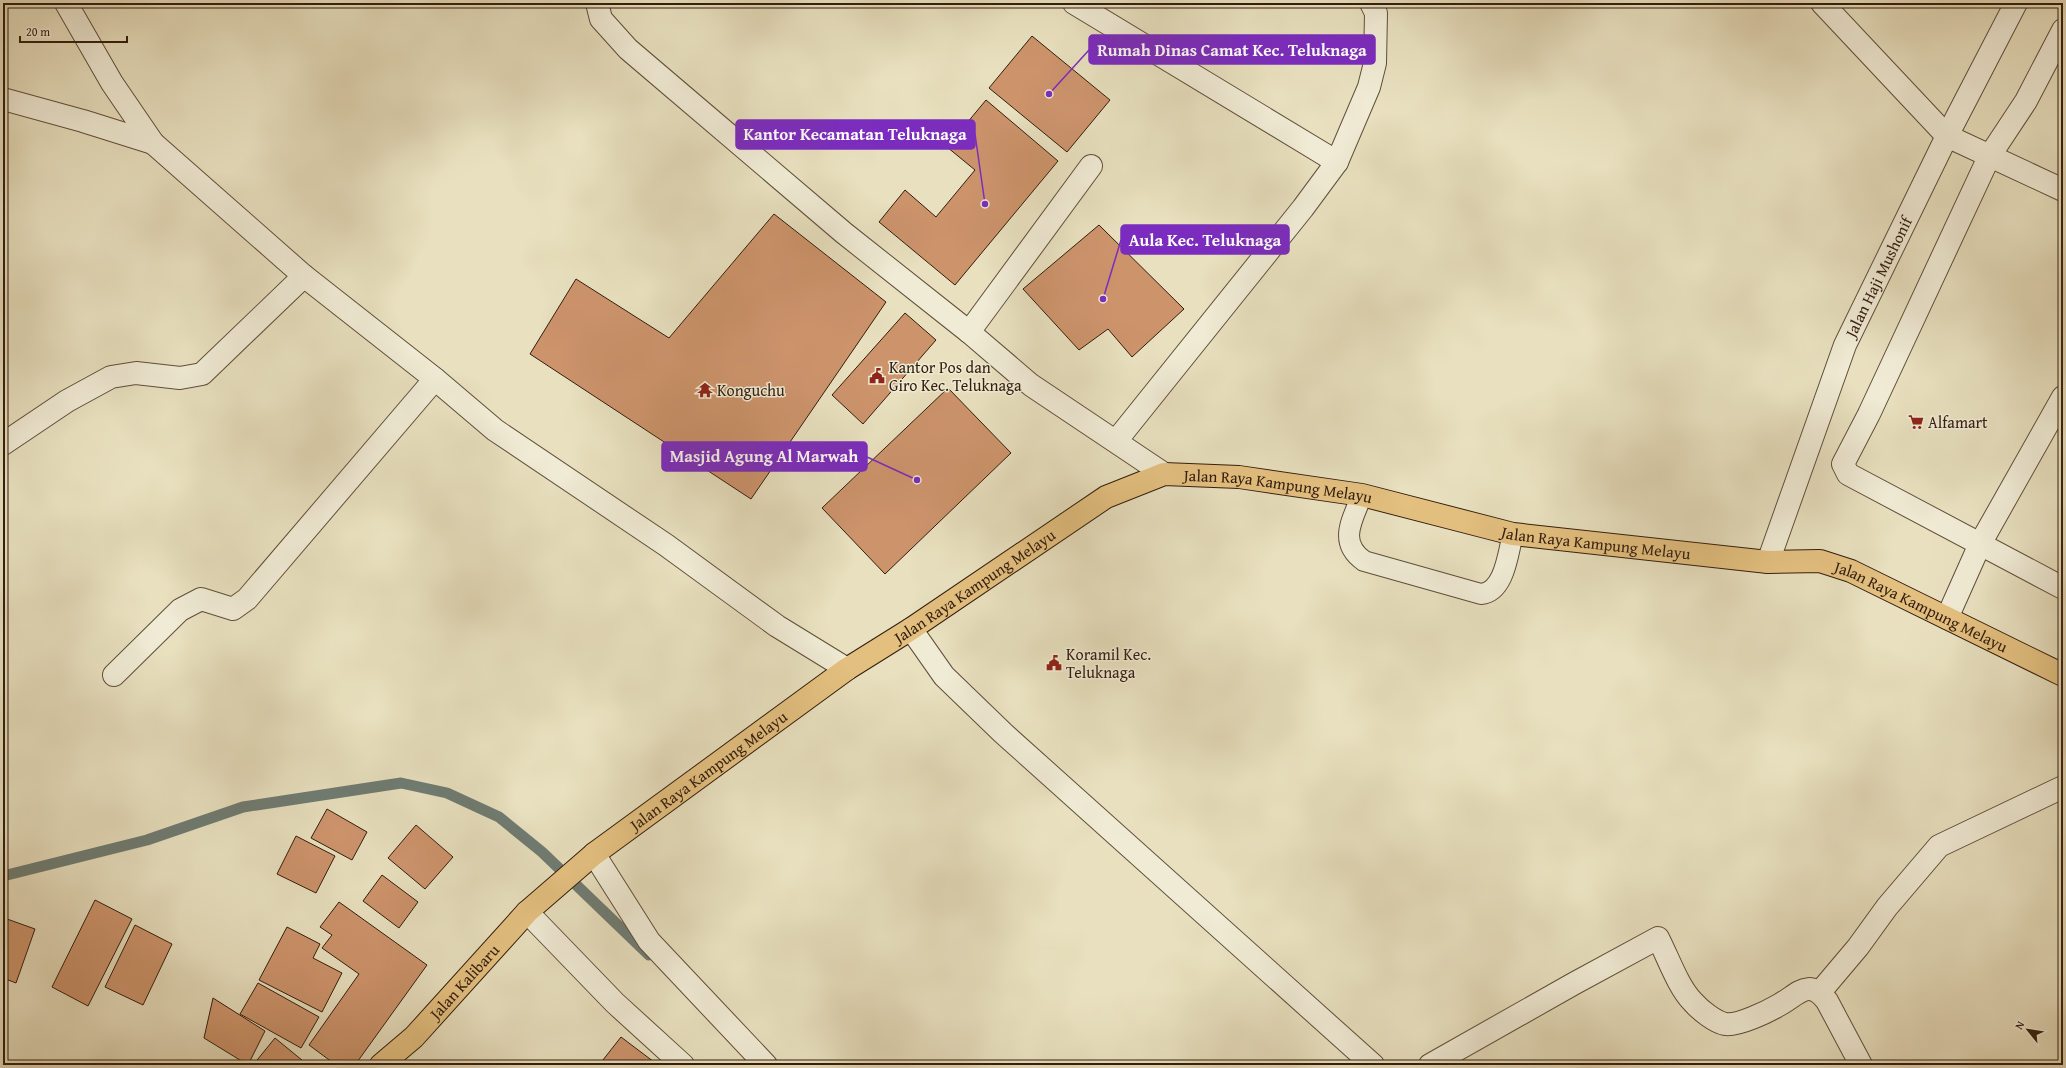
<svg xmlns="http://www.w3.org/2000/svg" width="2066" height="1068" viewBox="0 0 2066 1068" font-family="'Gentium Book Plus',serif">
<rect width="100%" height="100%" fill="#e8e0bf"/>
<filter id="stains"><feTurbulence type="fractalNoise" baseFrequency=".005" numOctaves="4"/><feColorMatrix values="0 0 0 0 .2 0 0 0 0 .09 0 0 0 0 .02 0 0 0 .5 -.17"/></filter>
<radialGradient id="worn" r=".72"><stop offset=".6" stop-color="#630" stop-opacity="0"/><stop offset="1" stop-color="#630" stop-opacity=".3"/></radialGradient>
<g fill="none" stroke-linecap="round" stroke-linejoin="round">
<path stroke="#6f7c73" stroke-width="11" d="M3 876 147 840 243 807 401 783 447 793 499 817 542 852 649 955"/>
</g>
<path fill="#cd946c" stroke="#321d0d" d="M1032 36 1110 100 1067 152 989 88Z
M986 100 1058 161 955 285 879 222 905 190 936 217 975 170 947 147Z
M774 214 886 302 751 499 530 354 576 279 669 338Z
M1099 225 1184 309 1132 357 1108 329 1079 350 1023 289Z
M905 313 936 340 863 424 832 395Z
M948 388 1011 453 885 574 822 508Z
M327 809 367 832 352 860 311 838Z
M416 825 453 857 425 889 388 858Z
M296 836 335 856 316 893 277 874Z
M382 875 418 902 399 928 363 901Z
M95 900 132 919 88 1006 52 987Z
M339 902 427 965 355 1065H336L309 1045 359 974 322 948 332 935 320 927Z
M7 919 35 929 16 983 3 978V931Z
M135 925 172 944 143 1005 105 987Z
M287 927 320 944 313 958 342 973 322 1012 259 980Z
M258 983 319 1017 301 1048 240 1014Z
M213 998 265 1031 248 1065 204 1038Z
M621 1037 658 1065H599Z
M275 1038 308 1065H253Z"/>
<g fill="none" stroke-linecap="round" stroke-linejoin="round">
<defs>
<path id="lane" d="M1362 495C1353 519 1337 542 1364 561L1481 594C1505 592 1508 552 1513 534"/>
<g id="street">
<path d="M66 3 112 83 153 143 304 276 435 379 495 430 666 545 777 626 847 669"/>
<path d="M597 3 601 19 628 49 844 233 969 332 1031 385 1164 474"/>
<path d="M1074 3 1337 162"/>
<path d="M1822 3 1947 136 2063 190"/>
<path d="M2063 30 2026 101 1989 157 1869 414 1843 464 1848 474 2063 588"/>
<path d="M3 99 83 121 153 143"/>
<path d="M969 332 1091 166"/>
<path d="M1116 441 1303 208 1337 162 1369 87 1375 63 1376 13 1371 3"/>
<path d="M3 444 67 401 111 377 136 373 180 378 202 374 304 276"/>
<path id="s1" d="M1768 562 1845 345 1947 136 2016 3"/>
<path d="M1947 618 1980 544 2063 397"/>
<path d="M911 629 944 676 1003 733 1373 1065"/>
<path d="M114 675 180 610 201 599 233 609 247 599 435 379"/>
<path d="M594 854 649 941 766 1065"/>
<path d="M527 912 615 1003 683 1065"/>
<path d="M1820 992 1858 947 1887 907 1939 846 2063 787"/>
<path d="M1430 1065 1575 983 1658 938C1668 957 1678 987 1693 1002 1700 1010 1715 1022 1725 1024 1738 1026 1767 1012 1779 1005 1798 995 1808 977 1827 1001L1861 1065"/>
</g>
<g id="primary">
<path id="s2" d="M381 1065 414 1037 527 912 594 854 847 669 911 629 1106 497 1164 474 1239 477 1362 495 1513 534 1768 562 1820 561 1851 571 2063 675"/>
</g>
</defs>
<use href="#lane" stroke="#604e3a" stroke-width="22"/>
<use href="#street" stroke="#604e3a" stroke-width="24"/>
<use href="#primary" stroke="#321d0d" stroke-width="24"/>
<use href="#lane" stroke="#f0ebd5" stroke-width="20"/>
<use href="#street" stroke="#f0ebd5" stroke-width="22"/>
<use href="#primary" stroke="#e4c080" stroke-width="22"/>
</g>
<defs>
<symbol id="civic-bare" viewBox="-9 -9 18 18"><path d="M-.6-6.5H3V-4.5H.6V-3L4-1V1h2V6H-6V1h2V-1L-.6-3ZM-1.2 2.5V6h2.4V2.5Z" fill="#8f2418" stroke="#f0ebd5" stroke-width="2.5" paint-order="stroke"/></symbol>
<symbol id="temple-bare" viewBox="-9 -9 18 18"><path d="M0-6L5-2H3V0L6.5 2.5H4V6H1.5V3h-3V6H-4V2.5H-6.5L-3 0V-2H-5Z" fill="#8f2418" stroke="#f0ebd5" stroke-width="2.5" paint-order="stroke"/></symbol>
<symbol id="supermarket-bare" viewBox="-9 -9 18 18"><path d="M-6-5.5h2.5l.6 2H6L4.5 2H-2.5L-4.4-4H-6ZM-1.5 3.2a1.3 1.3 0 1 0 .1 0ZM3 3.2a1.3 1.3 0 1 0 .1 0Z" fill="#8f2418" stroke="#f0ebd5" stroke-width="2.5" paint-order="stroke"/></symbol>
</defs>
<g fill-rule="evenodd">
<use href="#civic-bare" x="866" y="365" width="22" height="22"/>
<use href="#temple-bare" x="694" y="379" width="22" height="22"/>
<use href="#supermarket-bare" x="1905" y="411" width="22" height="22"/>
<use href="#civic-bare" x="1043" y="652" width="22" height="22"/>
</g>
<g text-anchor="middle" stroke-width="3" stroke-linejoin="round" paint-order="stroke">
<g font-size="16" fill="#321d0d" stroke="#f0ebd5">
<text dy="6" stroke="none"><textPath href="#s1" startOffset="306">Jalan Haji Mushonif</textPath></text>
<text dy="6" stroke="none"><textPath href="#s2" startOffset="1102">Jalan Raya Kampung Melayu</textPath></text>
<text dy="6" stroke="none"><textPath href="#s2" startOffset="1426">Jalan Raya Kampung Melayu</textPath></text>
<text dy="6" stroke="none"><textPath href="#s2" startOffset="766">Jalan Raya Kampung Melayu</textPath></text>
<text dy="6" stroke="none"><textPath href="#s2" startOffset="1762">Jalan Raya Kampung Melayu</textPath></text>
<text dy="6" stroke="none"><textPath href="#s2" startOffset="442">Jalan Raya Kampung Melayu</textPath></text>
<text dy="6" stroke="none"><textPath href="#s2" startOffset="118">Jalan Kalibaru</textPath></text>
</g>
<g font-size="16" fill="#321d0d" stroke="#f0ebd5" text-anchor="start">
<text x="889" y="373">Kantor Pos dan<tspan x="889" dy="18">Giro Kec. Teluknaga</tspan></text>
<text x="717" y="396">Konguchu</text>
<text x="1928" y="428">Alfamart</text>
<text x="1066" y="660">Koramil Kec.<tspan x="1066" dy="18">Teluknaga</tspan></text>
</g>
</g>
<path fill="none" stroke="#7b2cbf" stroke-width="1.5" d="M1049 94L1089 50M985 204L975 134M1103 299L1121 240M917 480L867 457"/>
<g fill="#7b2cbf" stroke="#f0ebd5" stroke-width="1.5">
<circle cx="1049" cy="94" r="4"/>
<circle cx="985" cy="204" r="4"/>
<circle cx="1103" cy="299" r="4"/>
<circle cx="917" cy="480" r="4"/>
</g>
<g fill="#7b2cbf" stroke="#7b2cbf" stroke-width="1.5">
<rect x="1089" y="35" width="286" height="29" rx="4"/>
<rect x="736" y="120" width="239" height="29" rx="4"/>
<rect x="1121" y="225" width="168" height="29" rx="4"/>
<rect x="662" y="442" width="205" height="29" rx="4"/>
</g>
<g font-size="17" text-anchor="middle" font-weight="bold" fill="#fff">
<text x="1232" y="56">Rumah Dinas Camat Kec. Teluknaga</text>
<text x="855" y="140">Kantor Kecamatan Teluknaga</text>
<text x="1205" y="246">Aula Kec. Teluknaga</text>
<text x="764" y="462">Masjid Agung Al Marwah</text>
</g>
<rect width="2066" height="1068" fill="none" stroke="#e8e0bf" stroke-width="16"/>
<rect x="4" y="4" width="2058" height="1060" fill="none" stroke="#321d0d" stroke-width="2"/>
<rect x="8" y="8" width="2050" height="1052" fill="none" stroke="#321d0d"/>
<g transform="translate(2028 1030) rotate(300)" stroke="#f0ebd5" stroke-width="3" paint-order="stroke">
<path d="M0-3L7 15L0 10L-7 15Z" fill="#321d0d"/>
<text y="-6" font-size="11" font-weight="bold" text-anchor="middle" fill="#321d0d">N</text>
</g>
<path d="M20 36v6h107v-6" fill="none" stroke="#321d0d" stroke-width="2"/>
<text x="26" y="36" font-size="12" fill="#321d0d" stroke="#f0ebd5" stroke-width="3" paint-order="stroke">20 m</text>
<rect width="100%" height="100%" filter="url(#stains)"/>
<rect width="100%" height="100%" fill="url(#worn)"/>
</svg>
